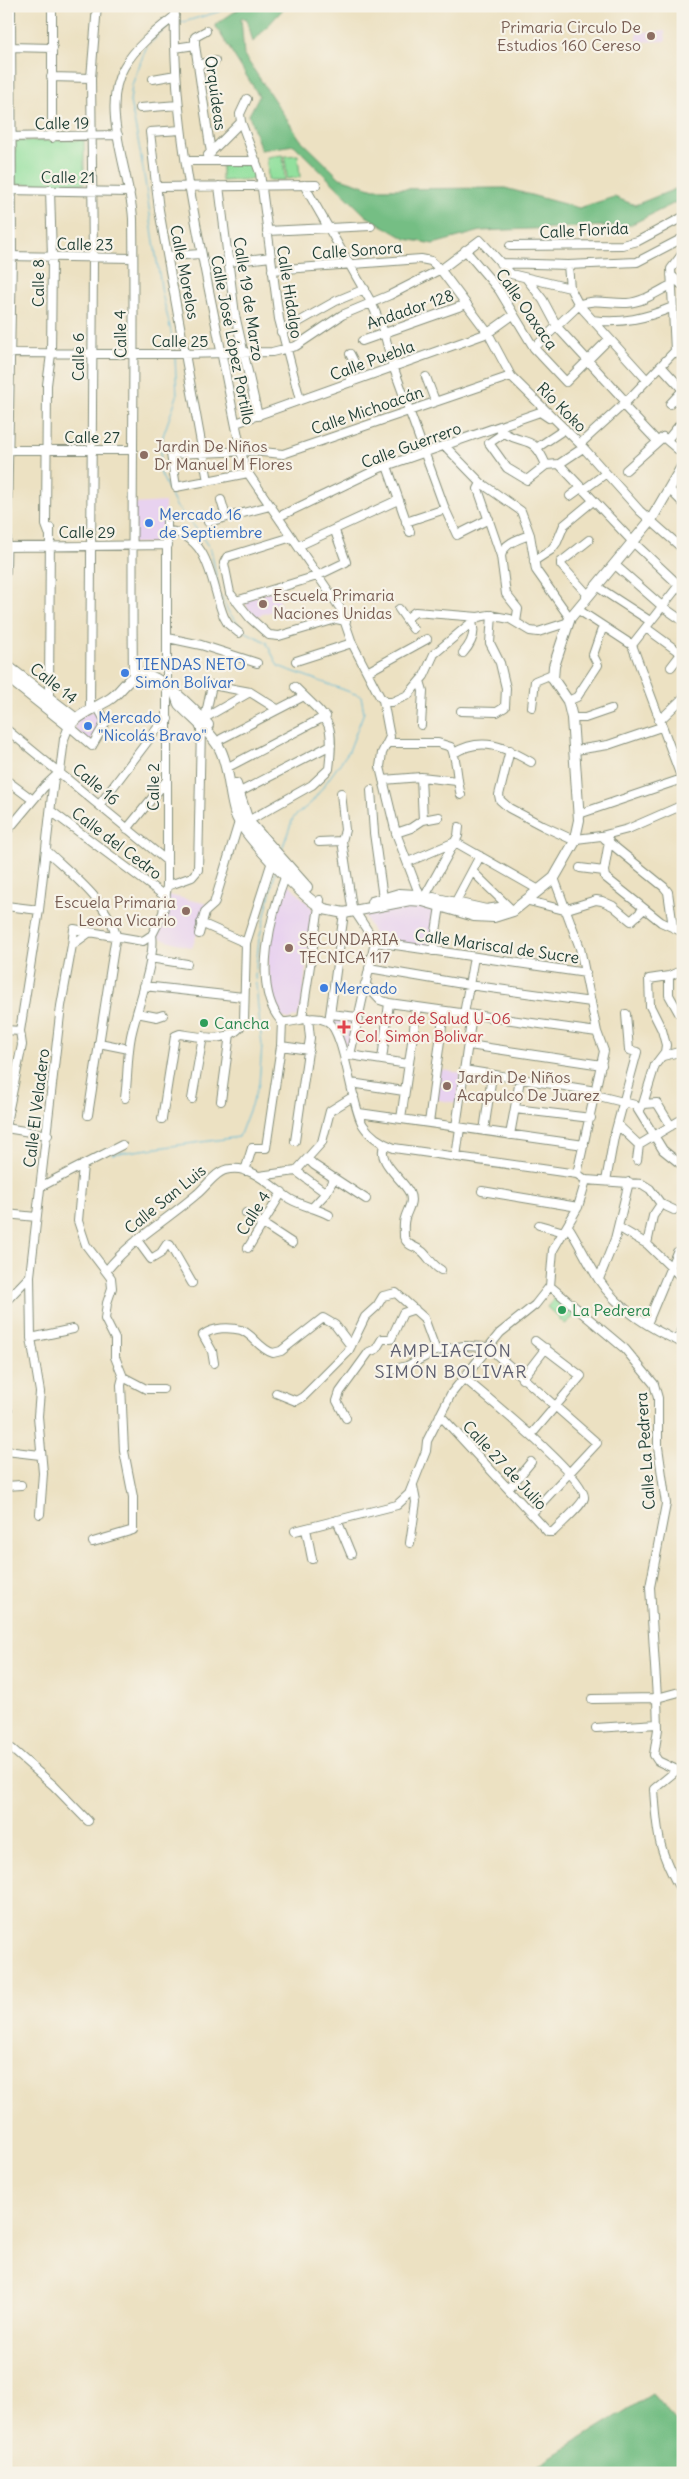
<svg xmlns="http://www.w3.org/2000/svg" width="689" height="2479" viewBox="0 0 689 2479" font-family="Delius,sans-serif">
<rect width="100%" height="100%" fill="#f7f3e8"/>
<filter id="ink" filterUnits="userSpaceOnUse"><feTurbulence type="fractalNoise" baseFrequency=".02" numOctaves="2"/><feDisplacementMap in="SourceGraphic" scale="10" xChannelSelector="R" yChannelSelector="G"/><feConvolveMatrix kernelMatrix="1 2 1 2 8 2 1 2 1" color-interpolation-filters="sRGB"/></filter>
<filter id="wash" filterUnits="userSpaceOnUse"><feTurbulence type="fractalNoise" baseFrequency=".0096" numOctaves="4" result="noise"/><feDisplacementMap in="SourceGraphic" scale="20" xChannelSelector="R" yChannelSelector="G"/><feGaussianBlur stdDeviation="1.12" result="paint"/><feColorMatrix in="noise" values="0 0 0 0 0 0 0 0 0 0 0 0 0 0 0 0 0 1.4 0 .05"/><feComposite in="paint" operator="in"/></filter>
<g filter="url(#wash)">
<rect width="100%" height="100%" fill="#ece1c2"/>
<path fill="#e8d2ef" d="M665 31 666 41 637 42V32Z
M165 502V543H132L134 504Z
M276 590 282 608 251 618 245 600Z
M96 710 103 723 90 742 75 729 77 718Z
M286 881 313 909 302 1002 298 1016 289 1019 281 1017 275 1008 270 985 268 956 269 941Z
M168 895 208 904 192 948 157 937 169 904Z
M410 902 437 907 430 948 376 938 363 913Z
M331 1015 354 1018 351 1047 346 1046 330 1022Z
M437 1069 461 1073 457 1103 433 1099Z"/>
<path fill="#92e09d" stroke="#588e68" d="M84 140V184H15V141Z
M283 155 285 180H268L267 157Z
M298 155 300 177 287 179 285 156Z
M255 164 256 179 222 181V165Z
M558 1295 577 1314 565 1324 547 1307Z"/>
<path fill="#75be84" stroke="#4a7e5c" d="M243 6H286L253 42 247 20 241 18 244 55 300 139 340 178 374 189 505 188 579 208 614 197 635 205 683 186V199L630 225 481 231 433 244 406 239 366 216 294 145 261 150 249 115 259 96 215 25Z
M652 2394 683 2429V2473H526Z"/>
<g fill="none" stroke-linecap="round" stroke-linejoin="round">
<path stroke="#5bb9d9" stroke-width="1" d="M180 23 221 11 227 6
M167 27 146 48 132 85 130 102C144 161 150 221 160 280 163 305 172 327 174 352
M175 358 177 396 163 436 159 470 176 506 194 526 211 550 218 585
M221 596 229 613 246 632 266 642 278 666 361 696 364 712 349 751 312 802 293 818 281 852
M112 1154 239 1137 259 1084 262 1046 255 976 259 940 275 872"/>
</g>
</g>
<g filter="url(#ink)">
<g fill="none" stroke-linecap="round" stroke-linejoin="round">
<defs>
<path id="minor" d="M175 6C172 110 193 213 214 315 224 365 233 415 244 464L248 473 340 608 352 643 380 697 386 702H392L408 695 424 676 434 654 478 617 489 615 510 619 530 631 538 632 569 622
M206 31 195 37V45L211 153
M8 47 53 48
M175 48 195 45
M197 65 215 61
M51 77 91 78
M153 79 176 75
M247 99 240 114 241 122 260 173 279 319 300 400
M140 108 178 105
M181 130 150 132 159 210 208 481
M6 137 118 135
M52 138V6
M208 155 241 122
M186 161H256
M304 185 371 302 384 332 393 366 445 509 457 535 489 519
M219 186 235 315 258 416
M158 187 316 185
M6 190 130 192
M267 231 371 226
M510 246 622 245 638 241 683 217
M465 250 499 290 534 348 566 382 609 339
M6 256 133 258
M169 256 201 254
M229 262 271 257
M500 263 568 265 637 262 683 238
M568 265 570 288 579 305 647 380
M272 270 421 259 431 261 440 269 488 333 511 376 580 444 640 511 683 549
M671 275 683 286
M526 278 543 300 558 328 626 402
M592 320C622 324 646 318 673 307
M281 332 336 301 365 289
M362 341 467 304
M534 348 579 305C594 298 611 304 627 303 643 302 657 292 671 285
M675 351 671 269 683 253
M675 351 683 358
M6 353 181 354 272 352 296 346 342 315 390 295 443 268 480 240 511 274 570 288
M350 354 354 362 350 378 352 382
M661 366 683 390
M426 377 435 401
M670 404 683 390
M623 405 657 441
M236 423 488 333 513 315
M501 431C525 447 533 433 546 465
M504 433 489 443 507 468 527 480 546 465 559 464 583 448
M667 440 681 423
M580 444 626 402 675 351
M445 446 481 483 521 511 530 535 536 570 570 618
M538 447 565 429
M6 450H47
M51 450H133
M559 464 633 542 683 589
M387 466 410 532
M626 470 663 437 683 454
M248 473 176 487 171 454 251 451 283 454 511 376
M481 483 478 489 501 556 506 594 518 609 516 622
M583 490 605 474
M670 490 683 503
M570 496 581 488
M221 500 226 517
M278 517 380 468 540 412 549 418
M208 522 270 506
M406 522 445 509
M168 531C211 535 211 586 224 617L228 624 239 633
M49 533 46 525 47 385 51 354 52 257 50 190
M292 537 227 557 224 563 230 593 250 618 269 635 279 636 336 619 346 621
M298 546 398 500
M6 547 168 545
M501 556C504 543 518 539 530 535
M534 561 551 550 557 542 564 525 593 501
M614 564 663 607 683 621
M6 572 12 256 11 6
M596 586 650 621
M588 595 561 565V562L589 540
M236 601 317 576 346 562 335 531
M399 609 413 629
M577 609 632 645
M406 619 415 612 478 617
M646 628 683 655
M168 638 201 645 257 663
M632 645 683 782
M632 645 683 580
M463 653C471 644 477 633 471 621
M296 661 352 643
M671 667 681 654
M369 671 427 639
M133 677C131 524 135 371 133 219 131 174 99 109 124 67 136 46 156 31 175 16
M420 681 423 691 421 725
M49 697 50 528
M383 700 390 737 382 753 380 767 396 833 420 896
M568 701 577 697 598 665 593 655 603 626
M532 707 535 681 552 674
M90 709 93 258 91 78 97 6
M461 711 497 712 505 707 506 688 500 663 490 643 492 615
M205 718 212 685 250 692 277 709
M572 718H585L611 709
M203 719 250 692
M659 721 683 698
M6 729 167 861
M221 739 304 696
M389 743H438L451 747C458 761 456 779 461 795
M510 750 499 795 500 800 509 808 543 826 569 838 576 839 601 836 628 829 683 805
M576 750 608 745 661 727
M454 753C482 736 505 747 531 762
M232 765 326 716
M421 777 423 820
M6 780 33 800
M383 780 421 777 457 781
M371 790 374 833 383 898
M238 793 331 745
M341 793 345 830 342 841 352 907 375 942 350 1055
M100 804 159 726 168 719
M51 811 166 897
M579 814 682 779
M423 820 439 817
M248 821 312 785 329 769C335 718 328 720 295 687
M127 829 167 780
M396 833 411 828 423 820
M6 835 8 830 44 787 60 772 64 739 69 726 92 746 106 722 97 706
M605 839 664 887 668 892 673 927
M609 841 604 871 605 877 661 922 683 932
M319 842 342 841
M46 850C71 874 107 901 116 935L88 1115
M408 862 455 842 539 890
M580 868 604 871
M472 871 512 910
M287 872C272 911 250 987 282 1022 297 1023 311 1014 327 1021 345 1030 351 1106 363 1125 370 1136 383 1144 394 1148L577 1174 586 1180 578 1207 553 1250 550 1286 535 1305 500 1333 451 1394 427 1441 426 1451 409 1494 397 1505 295 1531
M554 878 580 948 597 1032 604 1051 577 1174
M167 886 192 877 198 870 201 727
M425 896 458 836 459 827
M525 900 564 910 596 900 602 901 613 906 631 921 644 909
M455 903 480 856
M6 906 39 910
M201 923 246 943
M199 934 205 912 214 904 239 822
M375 942 586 973
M72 945 74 929 90 932
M433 951 440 906
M150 958 187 964
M369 968 469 985 591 1002
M669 976V995L679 1013
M365 984 380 1000 389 1003 597 1032
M144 986 243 997
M137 1013 157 1017 163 1015
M330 1014 357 1017
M464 1014 474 957
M302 1018 320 900
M329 1022 344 913
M6 1030 20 1031
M99 1043 129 1049
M469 1045 602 1065
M281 1046 309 1050
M663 1056 683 1051
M347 1057 350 1055 408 1064
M382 1060 389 1003
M464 1070 596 1091
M351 1083 404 1091
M595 1095 635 1105 663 1150 683 1166
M125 1098C128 1077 127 1056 131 1036 136 1011 156 958 152 935L163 913 167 886V520
M192 1099 203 1036
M221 1101 230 1034
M643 1104 655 1065 665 1052 666 1045 662 1030 650 1006 649 979 669 976 683 970
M641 1108 643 1104 657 1103 671 1126
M515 1109 591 1118
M359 1113 584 1145
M162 1119 175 1036 180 1034C201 1037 232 1045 244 1021L246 943 273 858
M401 1119 417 1007
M6 1123 22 1045 20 1031 39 910 54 778
M429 1123 444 1011
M619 1126 639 1145
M456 1127 472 1015
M6 1128 48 1135
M484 1131 492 1075
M510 1135 520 1080
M295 1141 310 1038 308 1018
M385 1144C375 1161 402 1178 409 1192 414 1202 408 1208 405 1218 403 1224 404 1231 404 1237 408 1247 416 1246 423 1252 430 1259 432 1265 441 1270
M456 1157 460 1128
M308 1159 314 1165 366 1199
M637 1160 639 1145 679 1121
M83 1165 78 1221 86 1245 111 1278 112 1288 107 1303 105 1319 115 1339V1357L123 1377 121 1385 124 1451 133 1497V1530L130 1531 93 1542
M245 1171 252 1148H266L281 1046 282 1022
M296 1171 326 1193 334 1178
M259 1176 296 1171 322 1142 330 1111 354 1096
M586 1180 642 1184 650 1189 661 1204 674 1210
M606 1181 614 1137 637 1052 629 1050 626 1014
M40 1187 122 1145
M482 1191 578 1207
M312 1208 326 1193
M246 1213 292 1243
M6 1214 36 1217
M539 1225 564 1232
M568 1226C579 1243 588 1263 599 1280 618 1309 652 1330 683 1343
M618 1227 647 1244 653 1216 661 1204
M137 1240 151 1259 161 1253 167 1244 170 1245 192 1283
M647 1244 683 1279
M248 1248 282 1192
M107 1270C132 1239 167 1220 197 1194 207 1186 216 1170 230 1169 254 1166 271 1187 290 1199 302 1206 316 1208 329 1215
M30 1276 31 1338 40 1392 38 1416 43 1473 40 1514
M599 1279 615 1239 629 1182
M550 1286 625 1349 654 1384 658 1398V1447L666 1504 650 1587 657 1698 658 1729 654 1755 658 1761 677 1770
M6 1301 30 1276 61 1006 72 945 90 932 143 941 152 935
M647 1324 677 1252
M31 1338 73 1329
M678 1341 683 1328
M214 1363 212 1351 203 1335C213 1327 230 1327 241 1330 253 1334 259 1349 273 1353L281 1351 323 1318 335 1325 351 1346
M384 1374 387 1371 407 1366 436 1351 464 1346 488 1347 597 1443 532 1513
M123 1377 146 1389H163
M522 1379 546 1348
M276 1393 296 1401 303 1397 348 1352 365 1317 377 1306 383 1296 396 1293 424 1318 436 1351
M6 1412 8 1411
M440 1415 548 1532H553C559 1525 582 1506 584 1498 588 1478 482 1394 463 1377
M346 1418 337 1401 340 1392 369 1352 376 1349 382 1339H391L403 1313 415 1309
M531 1435 581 1376 535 1341
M6 1451 40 1455
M6 1486 21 1485
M507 1487 513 1484 531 1462
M337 1520 351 1554
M306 1529 312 1559
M410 1543 416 1502 413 1486
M592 1699 657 1698 683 1691
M596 1728 657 1724
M6 1749H12L54 1786 88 1821
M683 1769 677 1770 654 1789C657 1837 659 1853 683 1894"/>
<path id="major" d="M6 665 75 718
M6 676 69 726C80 713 96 708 110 699 121 692 127 678 139 674 155 669 197 713 208 725
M176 696 179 704C192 718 211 732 220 749 230 769 229 794 236 815 243 834 300 894 318 905L324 909 344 913 410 900 423 901 474 916 494 917 513 911 554 878 574 843 579 820 572 718 568 701 553 679 554 666 570 618 651 520 683 465
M236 784 248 821 307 887
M433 898 486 910 506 907
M372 902 399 894 416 895"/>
</defs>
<use href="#minor" stroke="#868f7b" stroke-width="10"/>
<use href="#major" stroke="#868f7b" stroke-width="12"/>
<use href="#minor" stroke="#fff" stroke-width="8"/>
<use href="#major" stroke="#fff" stroke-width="10"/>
</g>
</g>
<g fill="#8d6e63" stroke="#f7f3e8" stroke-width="2">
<circle cx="651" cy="36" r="5"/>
<circle cx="144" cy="455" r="5"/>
<circle cx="263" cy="604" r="5"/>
<circle cx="186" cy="911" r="5"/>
<circle cx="289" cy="948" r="5"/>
<circle cx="447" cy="1086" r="5"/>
</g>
<g fill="#3f7fe0" stroke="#f7f3e8" stroke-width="2">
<circle cx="149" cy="523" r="5"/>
<circle cx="125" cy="673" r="5"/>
<circle cx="88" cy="726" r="5"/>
<circle cx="324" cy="988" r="5"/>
</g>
<g fill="#2e9e5b" stroke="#f7f3e8" stroke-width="2">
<circle cx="204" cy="1023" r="5"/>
<circle cx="562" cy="1310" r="5"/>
</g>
<path fill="#e0444e" stroke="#f7f3e8" stroke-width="2" d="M341.5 1019.5h5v5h5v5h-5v5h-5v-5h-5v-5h5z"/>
<g text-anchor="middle" stroke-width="4.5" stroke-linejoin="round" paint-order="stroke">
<g font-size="16" fill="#785e54" stroke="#f7f3e8" text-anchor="start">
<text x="641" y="33" text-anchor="end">Primaria Circulo De<tspan x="641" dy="18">Estudios 160 Cereso</tspan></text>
<text x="154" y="452">Jardin De Niños<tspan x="154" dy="18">Dr Manuel M Flores</tspan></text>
<text x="273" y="601">Escuela Primaria<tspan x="273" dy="18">Naciones Unidas</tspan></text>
<text x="176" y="908" text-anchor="end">Escuela Primaria<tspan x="176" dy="18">Leona Vicario</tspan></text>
<text x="299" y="945">SECUNDARIA<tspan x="299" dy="18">TECNICA 117</tspan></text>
<text x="457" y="1083">Jardin De Niños<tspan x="457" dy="18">Acapulco De Juarez</tspan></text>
</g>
<g font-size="16" fill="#1f3d34" stroke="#f7f3e8">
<text transform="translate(216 93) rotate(82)" y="6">Orquídeas</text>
<text transform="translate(62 123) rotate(-1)" y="6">Calle 19</text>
<text x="68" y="183">Calle 21</text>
<text transform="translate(584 230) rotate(-3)" y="6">Calle Florida</text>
<text transform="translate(85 244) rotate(1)" y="6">Calle 23</text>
<text transform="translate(357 250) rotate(-4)" y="6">Calle Sonora</text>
<text transform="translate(185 272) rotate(79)" y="6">Calle Morelos</text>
<text transform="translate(38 283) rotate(-90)" y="6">Calle 8</text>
<text transform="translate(290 292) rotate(81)" y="6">Calle Hidalgo</text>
<text transform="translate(249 299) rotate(81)" y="6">Calle 19 de Marzo</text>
<text transform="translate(410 309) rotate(-19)" y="6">Andador 128</text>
<text transform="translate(527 309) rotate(55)" y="6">Calle Oaxaca</text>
<text transform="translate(120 334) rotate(-91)" y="6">Calle 4</text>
<text transform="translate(233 340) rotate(79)" y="6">Calle José López Portillo</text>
<text x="180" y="347">Calle 25</text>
<text transform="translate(78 357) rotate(-90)" y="6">Calle 6</text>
<text transform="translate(372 360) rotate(-20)" y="6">Calle Puebla</text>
<text transform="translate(562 407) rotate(45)" y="6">Río Koko</text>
<text transform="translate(367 410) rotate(-19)" y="6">Calle Michoacán</text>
<text x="92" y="443">Calle 27</text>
<text transform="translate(411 445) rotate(-20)" y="6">Calle Guerrero</text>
<text x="87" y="538">Calle 29</text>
<text transform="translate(54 683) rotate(38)" y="6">Calle 14</text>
<text transform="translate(96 784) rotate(40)" y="6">Calle 16</text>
<text transform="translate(153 787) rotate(-90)" y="6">Calle 2</text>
<text transform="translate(117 843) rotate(37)" y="6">Calle del Cedro</text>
<text transform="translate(497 946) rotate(8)" y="6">Calle Mariscal de Sucre</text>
<text transform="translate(36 1108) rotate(-83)" y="6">Calle El Veladero</text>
<text transform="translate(165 1199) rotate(-39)" y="6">Calle San Luis</text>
<text transform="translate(253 1213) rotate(-58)" y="6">Calle 4</text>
<text transform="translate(645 1451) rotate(-94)" y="6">Calle La Pedrera</text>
<text transform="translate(505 1465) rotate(47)" y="6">Calle 27 de Julio</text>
</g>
<g font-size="16" fill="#366cbe" stroke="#f7f3e8" text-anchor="start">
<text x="159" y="520">Mercado 16<tspan x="159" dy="18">de Septiembre</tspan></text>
<text x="135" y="670">TIENDAS NETO<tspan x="135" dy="18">Simón Bolívar</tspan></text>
<text x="98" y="723">Mercado<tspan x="98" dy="18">"Nicolás Bravo"</tspan></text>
<text x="334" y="994">Mercado</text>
</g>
<g font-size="16" fill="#be3a42" stroke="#f7f3e8" text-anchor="start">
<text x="355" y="1024">Centro de Salud U-06<tspan x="355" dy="18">Col. Simon Bolivar</tspan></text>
</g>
<g font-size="16" fill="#27864d" stroke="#f7f3e8" text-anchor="start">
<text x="214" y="1029">Cancha</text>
<text x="572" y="1316">La Pedrera</text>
</g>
<g font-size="18" letter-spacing="1" fill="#606171" stroke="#f7f3e8">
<text x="451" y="1357">AMPLIACIÓN<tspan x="451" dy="21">SIMÓN BOLIVAR</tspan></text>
</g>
</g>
<rect width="689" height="2479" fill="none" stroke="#f7f3e8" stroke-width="25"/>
</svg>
